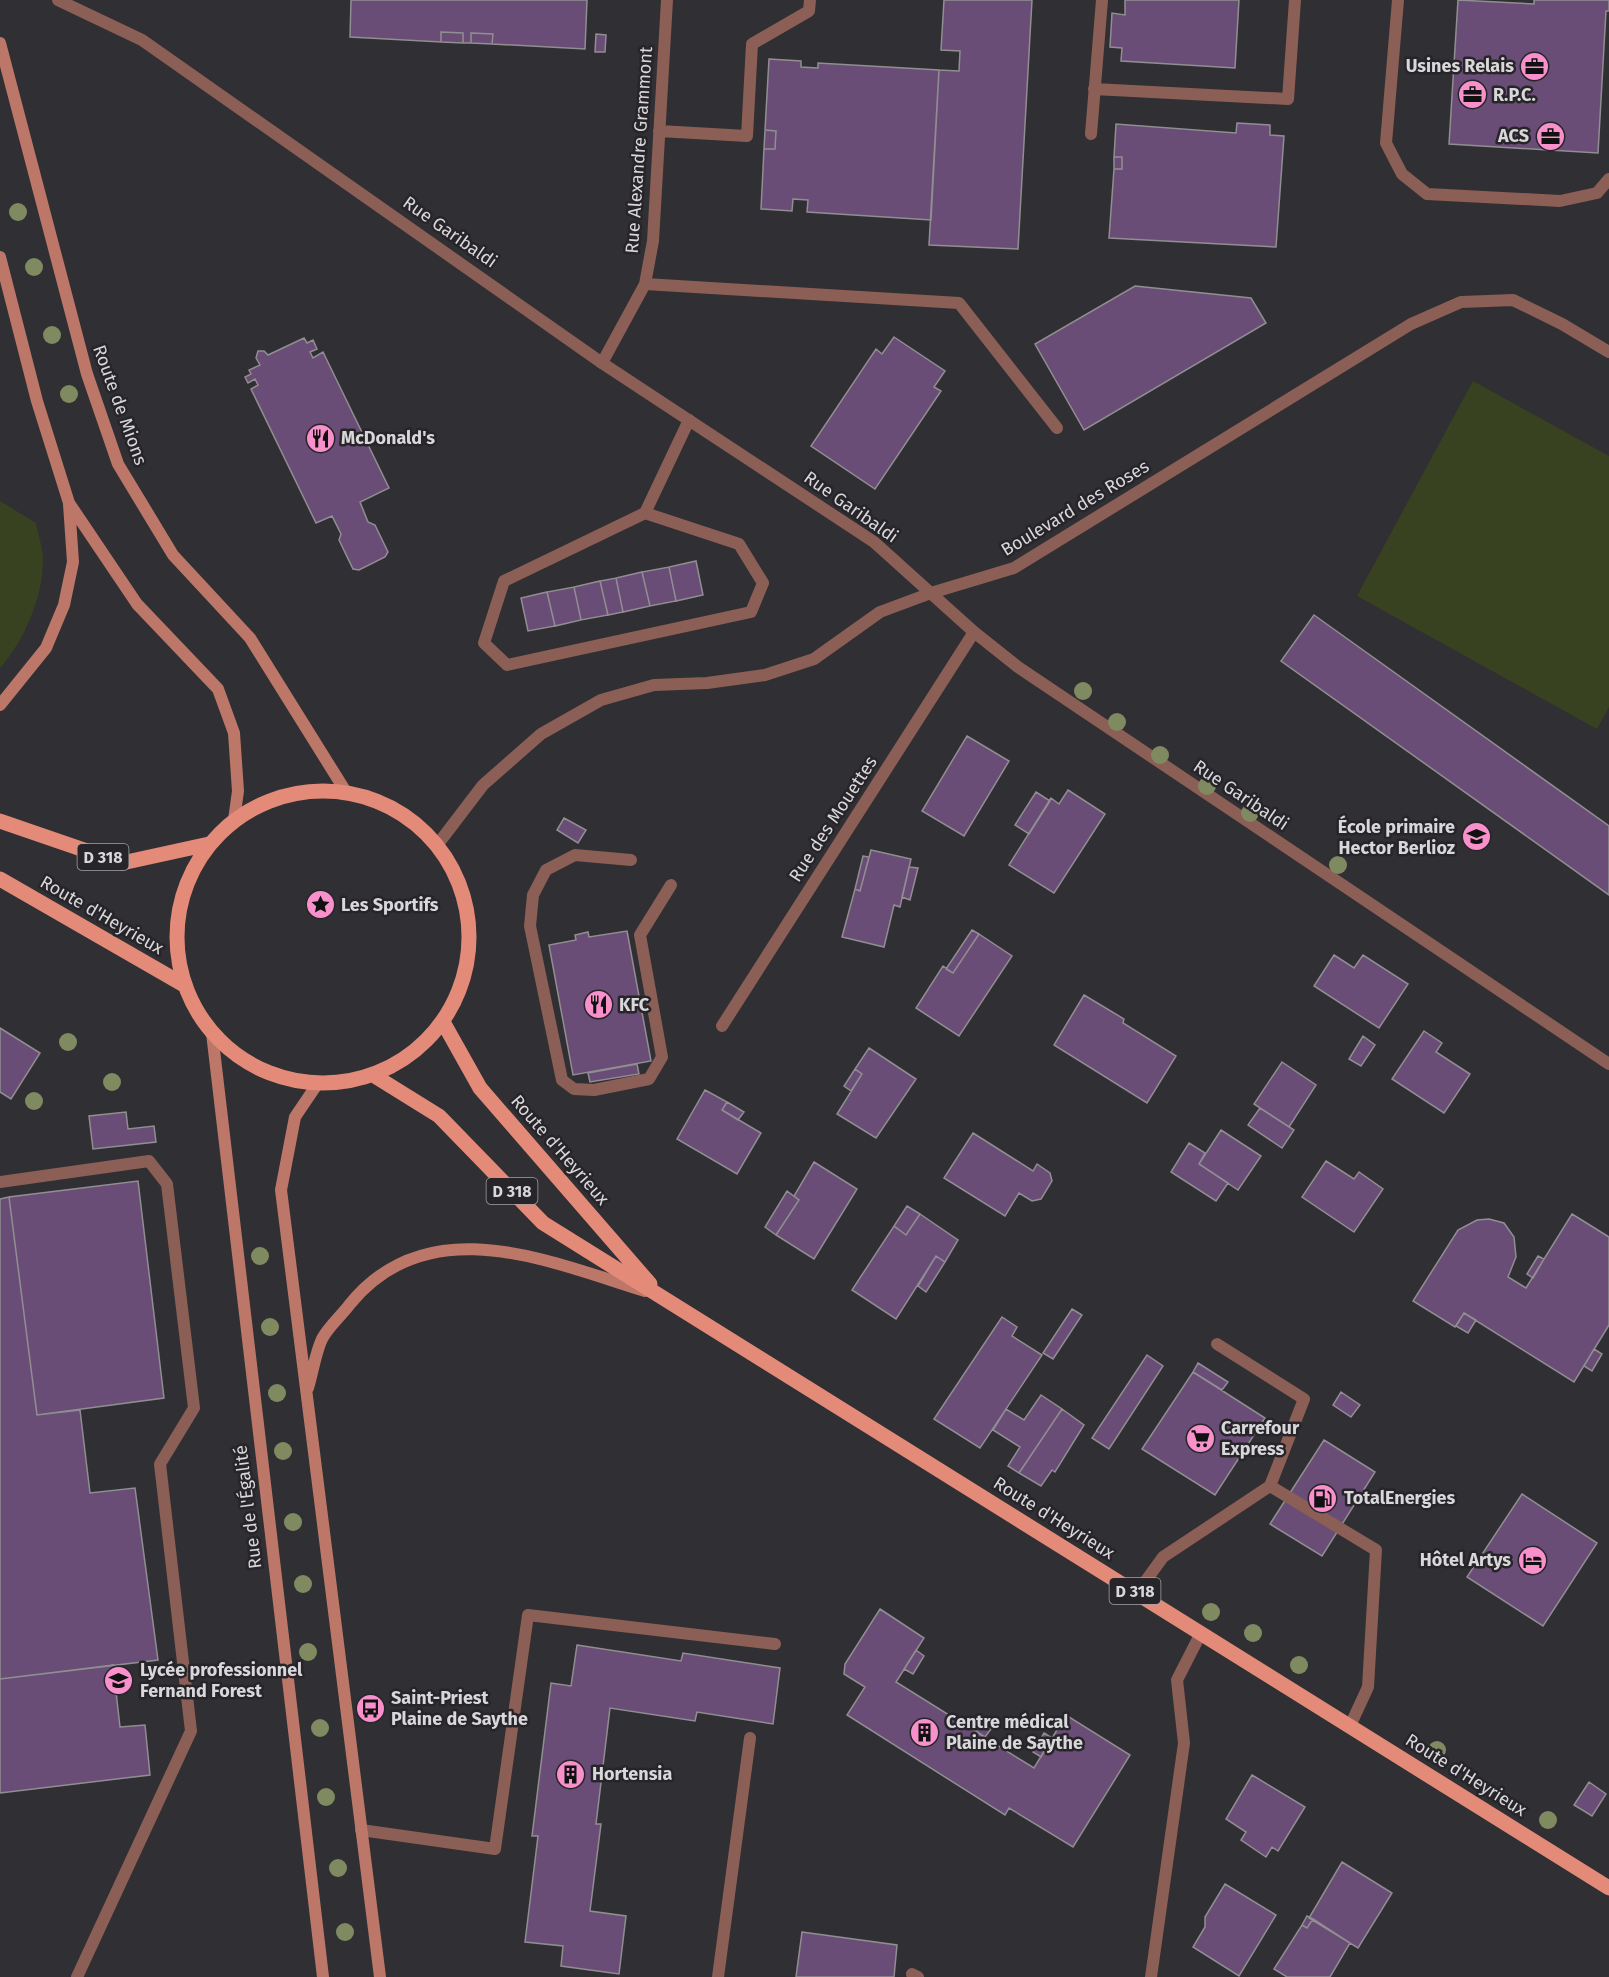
<svg xmlns="http://www.w3.org/2000/svg" width="1609" height="1977" viewBox="0 0 1609 1977" font-family="'Fira Sans',sans-serif">
<rect width="100%" height="100%" fill="#302f33"/>
<path fill="#394220" d="M1473 381 1609 456V707L1597 729 1357 596Z
M0 501 36 523C38 535 43 548 43 560 43 597 24 641 0 668Z"/>
<path fill="#694d77" stroke="#918e92" stroke-width="1.5" d="M351 0H587L585 49 492 44 493 34 471 33V43H463V33L441 32V42L350 37Z
M944 0H1032L1018 249 929 245 939 70 959 71 960 51 941 50Z
M1125 0H1239L1235 68 1121 61 1122 48 1110 47 1112 13 1125 15Z
M1458 0 1534 4V0H1609V11H1606L1598 153 1449 144Z
M441 32 463 33V43L441 42Z
M471 33 493 34 492 44 471 43Z
M596 34 606 35 605 52H595Z
M769 59 801 61V67L818 68V63L939 70 931 220 807 212 808 200 793 199 792 211 761 209 764 149H775L776 131 765 130Z
M1237 123 1270 125V135L1284 136 1276 247 1109 238 1114 169H1122V157H1114L1116 124 1236 133Z
M765 130 776 131 775 149H764Z
M1114 157H1122V169H1114Z
M1135 286 1251 298 1266 323 1084 430 1035 344Z
M894 337 945 371 934 387 941 391 875 489 811 446 876 349 882 354Z
M304 338 307 343 313 340 317 349 310 352 313 358 323 352 389 488 360 502 368 522 375 525 388 552 385 557 359 570 353 569 339 540 341 534 332 516 316 523 251 389 258 385 255 379 248 383 245 377 251 374 249 370 260 365 256 358 258 351H264L268 355Z
M696 561 703 595 676 601 669 567Z
M669 567 676 601 650 606 642 572Z
M642 572 650 606 623 612 616 578Z
M616 578 623 612 608 615 600 581Z
M600 581 608 615 581 620 574 587Z
M574 587 581 620 555 626 547 592Z
M547 592 555 626 528 631 521 598Z
M1314 615 1609 826V895L1281 661Z
M967 736 1009 761 964 836 922 811Z
M1068 790 1105 814 1054 893 1009 865 1051 798 1059 804Z
M1036 792 1050 801 1029 834 1015 825Z
M564 818 586 830 578 843 557 830Z
M871 850 911 859 900 907 894 905 884 947 842 937 855 889 860 891Z
M863 856 869 857 860 891 855 889Z
M909 867 918 868 910 900 902 897Z
M972 930 979 934 953 973 946 969Z
M627 931 651 1061 573 1075 549 945 576 940 575 935 588 932 589 937Z
M979 934 1012 956 959 1036 916 1008 943 966 953 973Z
M1334 955 1354 968 1363 955 1408 984 1379 1028 1314 986Z
M1084 995 1124 1019 1123 1023 1176 1056 1147 1103 1054 1045Z
M0 1028 40 1053 11 1099 0 1092Z
M1424 1031 1442 1043 1436 1052 1470 1074 1444 1113 1392 1079Z
M1363 1036 1375 1045 1361 1066 1349 1059Z
M869 1048 916 1079 876 1138 837 1114 862 1074 855 1069Z
M1282 1062 1316 1085 1289 1127 1254 1104Z
M637 1064 639 1074 590 1082 588 1073Z
M855 1069 862 1074 851 1091 844 1086Z
M705 1090 727 1102 722 1110 761 1133 737 1174 677 1139Z
M727 1102 744 1112 738 1120 722 1110Z
M1260 1108 1294 1130 1282 1148 1248 1125Z
M126 1112 128 1129 154 1126 156 1142 93 1149 89 1116Z
M1221 1130 1261 1156 1238 1190 1199 1164Z
M973 1133 1033 1171 1037 1164 1050 1173 1052 1181 1041 1199 1032 1201 1019 1193 1005 1216 944 1178Z
M1189 1143 1205 1153 1199 1164 1228 1183 1216 1201 1171 1172Z
M1326 1161 1354 1179 1359 1172 1383 1189 1354 1232 1302 1197Z
M814 1162 857 1189 814 1259 776 1235 799 1200 794 1196Z
M138 1181 164 1398 37 1415 9 1197Z
M787 1191 799 1200 776 1235 765 1227Z
M9 1197 37 1415 80 1410 90 1493 135 1488 158 1660 0 1679V1199Z
M907 1206 920 1214 906 1235 894 1226Z
M920 1214 958 1240 945 1262 936 1256 896 1319 852 1290 894 1226 906 1235Z
M1572 1214 1609 1237V1325L1574 1382 1464 1313 1455 1327 1413 1301 1458 1230 1477 1220 1489 1219 1504 1223 1514 1237 1516 1257 1508 1277 1526 1288Z
M936 1256 945 1262 926 1292 918 1286Z
M1538 1256 1544 1259 1533 1278 1527 1274Z
M1072 1309 1082 1315 1053 1359 1043 1353Z
M1464 1313 1476 1320 1468 1333 1456 1326Z
M1002 1317 1017 1327 1012 1336 1042 1355 980 1448 934 1419Z
M1594 1349 1602 1354 1592 1371 1584 1366Z
M1147 1355 1163 1366 1109 1449 1092 1438Z
M1198 1363 1228 1382 1222 1390 1193 1372Z
M1193 1372 1265 1418 1215 1495 1142 1449Z
M1341 1392 1360 1405 1351 1417 1333 1405Z
M1041 1395 1062 1409 1019 1473 1008 1466 1020 1447 993 1430 1006 1409 1024 1420Z
M1062 1409 1084 1425 1055 1472 1052 1470 1041 1486 1019 1473Z
M1324 1440 1375 1472 1322 1556 1270 1524Z
M1522 1494 1597 1543 1543 1626 1467 1577Z
M880 1609 924 1638 896 1682 1034 1768 1066 1715 1130 1755 1073 1847 1009 1808 1005 1815 847 1715 865 1687 844 1674 845 1664Z
M577 1645 681 1661 683 1653 780 1668 773 1724 697 1712 695 1721 610 1708 596 1824H601L590 1911 626 1916 619 1974 561 1966 563 1946 525 1942 538 1836H532L551 1683 571 1686Z
M916 1650 924 1656 913 1674 904 1669Z
M113 1665 120 1727 145 1725 150 1775 0 1793V1679Z
M973 1718 991 1729 985 1737 968 1726Z
M1044 1733 1052 1738 1041 1757 1033 1752Z
M1252 1775 1305 1807 1278 1851 1272 1847 1266 1857 1241 1840 1246 1832 1226 1819Z
M1589 1782 1606 1794 1592 1816 1574 1805Z
M1342 1862 1392 1893 1358 1948 1309 1918Z
M1225 1884 1276 1915 1239 1976 1193 1947 1205 1927V1917Z
M1307 1916 1313 1919 1307 1928 1302 1925Z
M1313 1919 1350 1943 1330 1977H1287L1274 1969 1302 1925 1307 1928Z
M802 1932 897 1945 894 1977H796Z"/>
<g fill="none" stroke-linecap="round" stroke-linejoin="round">
<path stroke="#8b5f55" stroke-width="12" d="M1398 0 1386 143 1402 174 1427 194 1560 201 1597 193 1609 179
M1094 89 1288 99 1295 0
M659 131 747 136 752 44 809 11 810 0
M1091 134 1102 0
M645 284 959 303 1057 428
M602 363 645 284 653 241 667 0
M645 513 739 544 763 583 751 612 507 665 484 643 504 581 645 513 689 420
M631 860 575 855 546 870 533 895 530 926 562 1080 574 1089 594 1090 649 1079 662 1057 640 935 671 885
M0 1182 149 1161 167 1184 194 1408 160 1464 191 1731 77 1977
M1217 1344 1304 1399 1270 1486
M1137 1593 1163 1557 1270 1486 1376 1550 1368 1687 1350 1726
M361 1830 495 1849 528 1615 775 1644
M912 1974 918 1977
M718 1977 750 1738
M1151 1977 1184 1743 1177 1680 1201 1633"/>
<path stroke="#8b5f55" stroke-width="12" d="M58 0 142 40 602 363 874 542 974 632 1018 667 1609 1064
M438 844 483 785 541 734 601 700 654 685 707 683 765 675 814 659 880 612 931 593 1014 568 1411 324 1461 302 1513 300 1562 324 1609 352
M722 1026 974 632"/>
<path stroke="#bd7769" stroke-width="12" d="M0 43 87 374 118 464 173 555 250 638 346 792
M0 257 37 401 69 503 137 604 218 689 234 733 238 791 234 820
M0 705 46 648 64 605 73 562 69 504
M212 1033 323 1977
M318 1083 295 1117 281 1190 380 1977
M308 1388C313 1372 315 1354 322 1339 328 1327 342 1315 350 1304 428 1208 548 1261 645 1291"/>
<path stroke="#e48a78" stroke-width="15" d="M177 937a146 146 0 1 1 292 0a146 146 0 1 1-292 0Z
M0 821 122 863 209 844
M0 879 184 985
M443 1022 480 1088 650 1284
M373 1075 439 1116 543 1223 1609 1888"/>
</g>
<g fill="#7f8a61">
<circle cx="18" cy="212" r="9"/>
<circle cx="34" cy="267" r="9"/>
<circle cx="52" cy="335" r="9"/>
<circle cx="69" cy="394" r="9"/>
<circle cx="1083" cy="691" r="9"/>
<circle cx="1117" cy="722" r="9"/>
<circle cx="1160" cy="755" r="9"/>
<circle cx="1207" cy="786" r="9"/>
<circle cx="1250" cy="813" r="9"/>
<circle cx="1338" cy="865" r="9"/>
<circle cx="68" cy="1042" r="9"/>
<circle cx="112" cy="1082" r="9"/>
<circle cx="34" cy="1101" r="9"/>
<circle cx="260" cy="1256" r="9"/>
<circle cx="270" cy="1327" r="9"/>
<circle cx="277" cy="1393" r="9"/>
<circle cx="283" cy="1451" r="9"/>
<circle cx="293" cy="1522" r="9"/>
<circle cx="303" cy="1584" r="9"/>
<circle cx="1211" cy="1612" r="9"/>
<circle cx="1253" cy="1633" r="9"/>
<circle cx="308" cy="1652" r="9"/>
<circle cx="1299" cy="1665" r="9"/>
<circle cx="320" cy="1728" r="9"/>
<circle cx="1437" cy="1750" r="9"/>
<circle cx="326" cy="1797" r="9"/>
<circle cx="1548" cy="1820" r="9"/>
<circle cx="338" cy="1868" r="9"/>
<circle cx="345" cy="1932" r="9"/>
</g>
<defs>
<symbol id="office-disc" viewBox="-11 -11 22 22"><circle r="9.5" fill="#f890cb" stroke="#272529"/><path d="M-6-3h4V-5.5h4V-3h4V5H-6ZM-1-4.5V-3h2v-1.5ZM-6 0V1H6V0Z" fill="#111"/></symbol>
<symbol id="restaurant-disc" viewBox="-11 -11 22 22"><circle r="9.5" fill="#f890cb" stroke="#272529"/><path d="M-5-6h1v4h1v-4h1v4h1v-4h1v5L-1.5 .5V6h-2V.5L-5-1ZM5-6V6H3V1.5H1.5Q1.5-4 5-6Z" fill="#111"/></symbol>
<symbol id="school-disc" viewBox="-11 -11 22 22"><circle r="9.5" fill="#f890cb" stroke="#272529"/><path d="M0-5L7-2L0 1L-7-2ZM-4 1L0 2.5L4 1V4Q0 6-4 4Z" fill="#111"/></symbol>
<symbol id="sight-disc" viewBox="-11 -11 22 22"><circle r="9.5" fill="#f890cb" stroke="#272529"/><path d="M0-6L1.8-2.2L6-1.7L2.9 1.2L3.7 5.4L0 3.3L-3.7 5.4L-2.9 1.2L-6-1.7L-1.8-2.2Z" fill="#111"/></symbol>
<symbol id="supermarket-disc" viewBox="-11 -11 22 22"><circle r="9.5" fill="#f890cb" stroke="#272529"/><path d="M-6-5.5h2.5l.6 2H6L4.5 2H-2.5L-4.4-4H-6ZM-1.5 3.2a1.3 1.3 0 1 0 .1 0ZM3 3.2a1.3 1.3 0 1 0 .1 0Z" fill="#111"/></symbol>
<symbol id="fuel-disc" viewBox="-11 -11 22 22"><circle r="9.5" fill="#f890cb" stroke="#272529"/><path d="M-5.5-6h7V0h2V4h1.3V-2.5L3-4.5l.8-.8L6-3V5H2.5V1h-1V6h-7ZM-4.2-4.7v3.2H.2V-4.7Z" fill="#111"/></symbol>
<symbol id="hotel-disc" viewBox="-11 -11 22 22"><circle r="9.5" fill="#f890cb" stroke="#272529"/><path d="M-6-4.5h1.5V1H6V5H4.5V3h-9V5H-6ZM-4 0a1.8 1.8 0 1 1 3.6 0ZM.5 0V-2.5h3Q6-2.5 6 0Z" fill="#111"/></symbol>
<symbol id="bus-disc" viewBox="-11 -11 22 22"><circle r="9.5" fill="#f890cb" stroke="#272529"/><path d="M-5-6H5V4H4V6H2V4H-2V6H-4V4H-5ZM-3.5-4V0h7V-4ZM-3.5 1.2v1.5H-2V1.2ZM2 1.2v1.5H3.5V1.2Z" fill="#111"/></symbol>
<symbol id="building-disc" viewBox="-11 -11 22 22"><circle r="9.5" fill="#f890cb" stroke="#272529"/><path d="M-4-6H4V6H1V3H-1V6H-4ZM-2.5-4.3h1.7v1.8h-1.7ZM.8-4.3h1.7v1.8H.8ZM-2.5-1h1.7V.8h-1.7ZM.8-1h1.7V.8H.8Z" fill="#111"/></symbol>
</defs>
<g fill-rule="evenodd">
<use href="#office-disc" x="1518" y="50" width="33" height="33"/>
<use href="#office-disc" x="1456" y="78" width="33" height="33"/>
<use href="#office-disc" x="1534" y="120" width="33" height="33"/>
<use href="#restaurant-disc" x="304" y="422" width="33" height="33"/>
<use href="#school-disc" x="1460" y="820" width="33" height="33"/>
<use href="#sight-disc" x="304" y="888" width="33" height="33"/>
<use href="#restaurant-disc" x="582" y="988" width="33" height="33"/>
<use href="#supermarket-disc" x="1184" y="1422" width="33" height="33"/>
<use href="#fuel-disc" x="1306" y="1482" width="33" height="33"/>
<use href="#hotel-disc" x="1516" y="1544" width="33" height="33"/>
<use href="#school-disc" x="102" y="1664" width="33" height="33"/>
<use href="#bus-disc" x="354" y="1692" width="33" height="33"/>
<use href="#building-disc" x="908" y="1716" width="33" height="33"/>
<use href="#building-disc" x="554" y="1758" width="33" height="33"/>
</g>
<g text-anchor="middle" stroke-width="5" stroke-linejoin="round" paint-order="stroke">
<g fill="#272529" stroke="#a3a2a5" stroke-width="1.5">
<rect x="77.5" y="844" width="51" height="26" rx="4.5"/>
<rect x="486.5" y="1178" width="51" height="26" rx="4.5"/>
<rect x="1109.5" y="1578" width="51" height="26" rx="4.5"/>
</g>
<g font-size="16" font-weight="bold" fill="#d8d7da">
<text x="103" y="863">D 318</text>
<text x="512" y="1197">D 318</text>
<text x="1135" y="1597">D 318</text>
</g>
<g font-size="18" font-weight="bold" fill="#d8d7da" stroke="#272529" text-anchor="start">
<text x="1514" y="72" text-anchor="end">Usines Relais</text>
<text x="1493" y="101">R.P.C.</text>
<text x="1529" y="142" text-anchor="end">ACS</text>
<text x="341" y="444">McDonald's</text>
<text x="1455" y="833" text-anchor="end">École primaire<tspan x="1455" dy="21">Hector Berlioz</tspan></text>
<text x="341" y="911">Les Sportifs</text>
<text x="619" y="1011">KFC</text>
<text x="1221" y="1434">Carrefour<tspan x="1221" dy="21">Express</tspan></text>
<text x="1344" y="1504">TotalEnergies</text>
<text x="1511" y="1566" text-anchor="end">Hôtel Artys</text>
<text x="140" y="1676">Lycée professionnel<tspan x="140" dy="21">Fernand Forest</tspan></text>
<text x="391" y="1704">Saint-Priest<tspan x="391" dy="21">Plaine de Saythe</tspan></text>
<text x="946" y="1728">Centre médical<tspan x="946" dy="21">Plaine de Saythe</tspan></text>
<text x="592" y="1780">Hortensia</text>
</g>
<g font-size="18" fill="#d8d7da" stroke="#272529">
<text transform="translate(639 150) rotate(-86)" y="6">Rue Alexandre Grammont</text>
<text transform="translate(450 232) rotate(35)" y="6">Rue Garibaldi</text>
<text transform="translate(120 405) rotate(70)" y="6">Route de Mions</text>
<text transform="translate(851 507) rotate(35)" y="6">Rue Garibaldi</text>
<text transform="translate(1075 508) rotate(-31)" y="6">Boulevard des Roses</text>
<text transform="translate(1241 795) rotate(34)" y="6">Rue Garibaldi</text>
<text transform="translate(833 819) rotate(-57)" y="6">Rue des Mouettes</text>
<text transform="translate(102 915) rotate(30)" y="6">Route d'Heyrieux</text>
<text transform="translate(560 1150) rotate(49)" y="6">Route d'Heyrieux</text>
<text transform="translate(248 1507) rotate(-97)" y="6">Rue de l'Égalité</text>
<text transform="translate(1054 1518) rotate(32)" y="6">Route d'Heyrieux</text>
<text transform="translate(1466 1775) rotate(32)" y="6">Route d'Heyrieux</text>
</g>
</g>
</svg>
